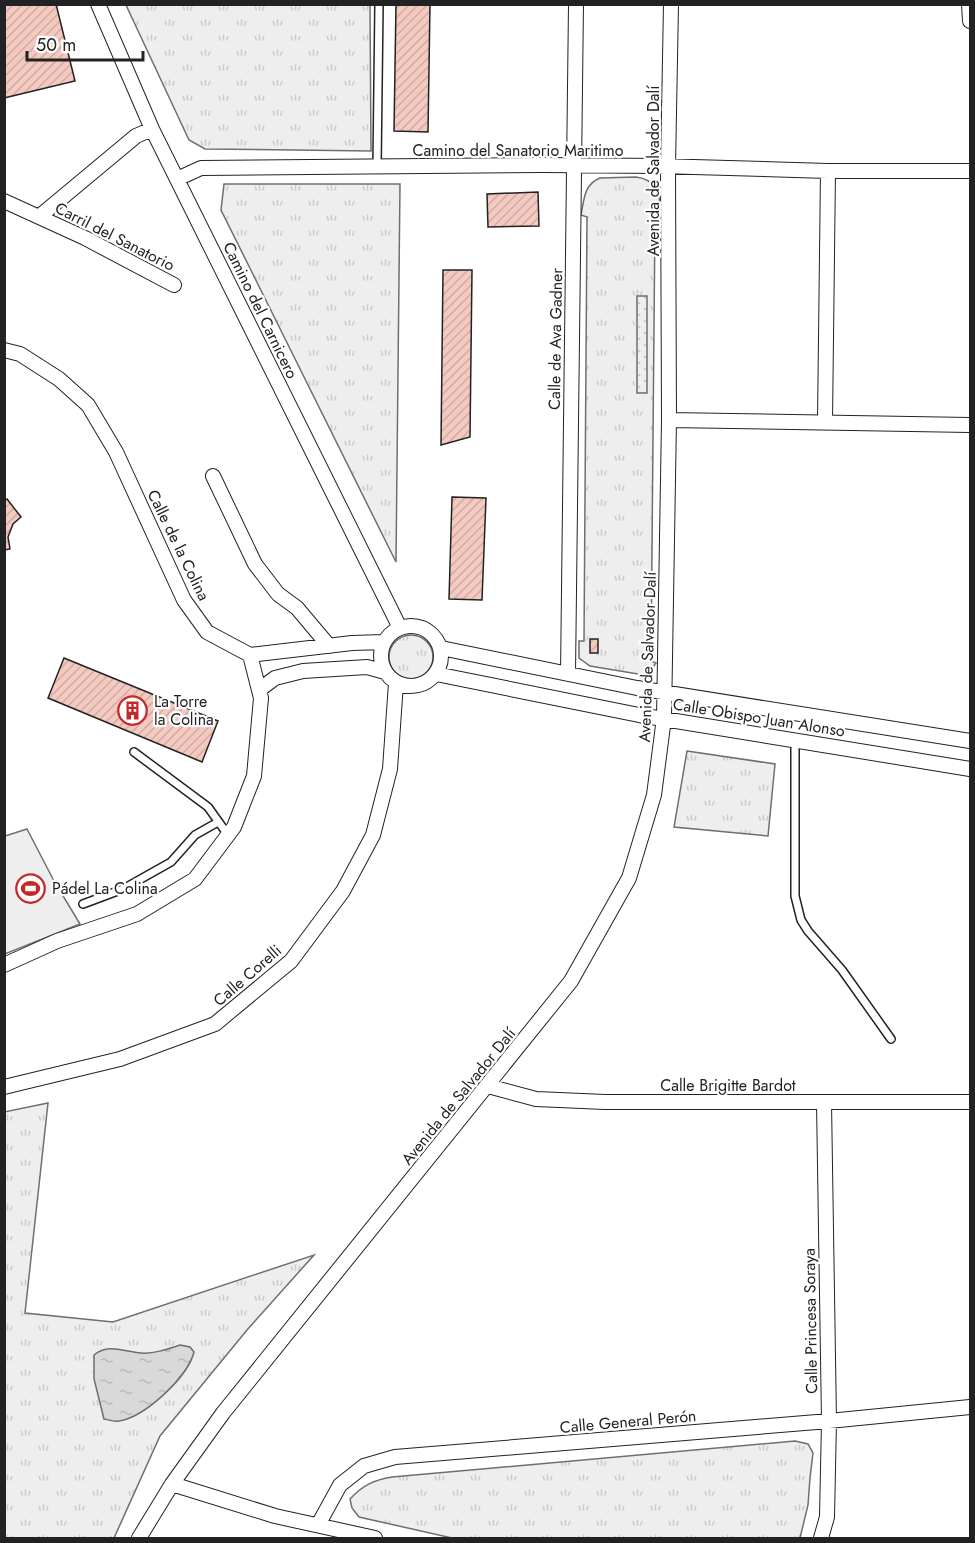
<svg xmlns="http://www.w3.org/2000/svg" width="975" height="1543" viewBox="0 0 975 1543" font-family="Jost,sans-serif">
<defs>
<pattern id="grass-tufts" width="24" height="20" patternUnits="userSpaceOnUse" patternTransform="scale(1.5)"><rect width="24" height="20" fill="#eee"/><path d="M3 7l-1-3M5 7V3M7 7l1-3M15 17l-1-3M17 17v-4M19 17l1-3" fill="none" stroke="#ccc"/></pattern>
<pattern id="garden-dots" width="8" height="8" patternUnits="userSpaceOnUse" patternTransform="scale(1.5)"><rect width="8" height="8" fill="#eee"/><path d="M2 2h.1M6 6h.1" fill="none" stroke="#ccc" stroke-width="1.8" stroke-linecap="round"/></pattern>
<pattern id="water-ripples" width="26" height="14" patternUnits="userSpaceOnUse" patternTransform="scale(1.5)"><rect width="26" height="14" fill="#d9d9d9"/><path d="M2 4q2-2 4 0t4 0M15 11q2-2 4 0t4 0" fill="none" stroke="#bababa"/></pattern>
<pattern id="building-hatch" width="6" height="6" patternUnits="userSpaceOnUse" patternTransform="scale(1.5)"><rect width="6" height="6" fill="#f3c9c0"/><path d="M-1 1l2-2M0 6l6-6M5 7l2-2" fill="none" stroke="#d0aca5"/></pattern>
</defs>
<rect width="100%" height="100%" fill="#fff"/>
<path fill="url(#grass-tufts)" stroke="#6f6f6f" stroke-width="1.5" d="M126 5H370L371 151 205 149 189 140Z
M636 177C659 180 659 195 662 215L655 216 651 661 656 663 650 671 644 675 590 666 579 658V641H584L587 217 581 215C584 200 584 184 600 178Z
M224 184H400L396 562 221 210Z
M389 657a22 22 0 1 1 44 0a22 22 0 1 1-44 0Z
M687 751 775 764 768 836 674 827Z
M48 1103 25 1313 113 1322 314 1255 247 1330 160 1436 114 1538H5L4 1112Z
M795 1441 808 1444 813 1453 810 1478 808 1505 800 1538H452L359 1517 352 1508 350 1499C363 1485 374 1480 392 1477Z"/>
<path fill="url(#garden-dots)" stroke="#6f6f6f" stroke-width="1.5" d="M637 296H647V393H637Z"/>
<path fill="#eee" stroke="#6f6f6f" stroke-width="1.5" d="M27 829 54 881 80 924 5 954V836Z"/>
<path fill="url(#water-ripples)" stroke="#6f6f6f" stroke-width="1.5" d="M180 1345 190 1347 194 1352C188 1377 145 1417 119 1421 114 1422 109 1420 104 1419L94 1379V1355C109 1343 124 1352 141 1353 154 1354 168 1349 180 1345Z"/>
<path fill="url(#building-hatch)" stroke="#222" stroke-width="1.5" d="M4 4H56L75 81 4 98Z
M396 4H430L428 132 394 131Z
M538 192 539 226 488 227 487 194Z
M443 270H472L470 437 441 445Z
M452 497 486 498 482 600 449 599Z
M7 499 21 517 13 524 8 537 10 549 4 550V501Z
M590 639H598V653H590Z
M64 658 218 721 202 762 48 698Z"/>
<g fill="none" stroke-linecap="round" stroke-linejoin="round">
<defs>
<path id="lane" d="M377 167 379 4
M795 740V896L801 920 808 931 842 970 891 1039
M134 752 208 807 228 835
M83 904 123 889 171 862 195 835 218 822"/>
<path id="street" d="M98 4 152 129 400 628
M969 4 970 21
M177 179 201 168 543 165 658 166 828 171H970
M4 201 85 238 174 285
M40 216 136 136 152 129
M4 350 20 354 59 379 88 405 116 452 184 600 207 632 250 655 261 698 254 776 234 827 195 879 137 914 57 941 4 965
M669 420 970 425
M825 421 828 171
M213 476 255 564 278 594 297 608 329 646
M381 656a30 30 0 1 1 60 0a30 30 0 1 1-60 0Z
M441 648 637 688 970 741
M250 655 352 643 384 642
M436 674 639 715 970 769
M568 674 576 4
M259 690 275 678 303 671 367 667 385 672
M488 1086 536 1099 605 1102H970
M4 1087 120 1059 215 1024 291 961 343 891 373 835 390 769 396 683
M172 1484 275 1516 375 1538
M318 1525 340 1485 364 1466 395 1457 829 1421 970 1407
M139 1538 172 1484 223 1413 571 981 629 878 654 795 664 718 669 420 668 167 671 4
M821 1538 827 1517 829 1421 824 1102"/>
</defs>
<use href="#lane" stroke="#222" stroke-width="10"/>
<use href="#street" stroke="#222" stroke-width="16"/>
<use href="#lane" stroke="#fff" stroke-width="7"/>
<use href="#street" stroke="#fff" stroke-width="14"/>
</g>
<defs>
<symbol id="building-ring" viewBox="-11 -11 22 22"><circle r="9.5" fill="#fff" stroke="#c62828" stroke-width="1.5"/><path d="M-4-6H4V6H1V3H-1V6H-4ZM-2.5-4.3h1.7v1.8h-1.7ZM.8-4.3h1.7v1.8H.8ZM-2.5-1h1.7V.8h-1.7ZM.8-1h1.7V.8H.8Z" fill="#c62828"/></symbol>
<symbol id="stadium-ring" viewBox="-11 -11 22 22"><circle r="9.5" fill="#fff" stroke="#c62828" stroke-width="1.5"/><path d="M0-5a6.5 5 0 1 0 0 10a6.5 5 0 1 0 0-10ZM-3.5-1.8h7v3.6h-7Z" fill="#c62828"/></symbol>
</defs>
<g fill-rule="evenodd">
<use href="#building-ring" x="116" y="694" width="33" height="33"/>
<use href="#stadium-ring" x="14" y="872" width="33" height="33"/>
</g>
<g text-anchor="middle" stroke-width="4.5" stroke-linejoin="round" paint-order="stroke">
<g font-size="16" fill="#222" stroke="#fff">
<text x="518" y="156">Camino del Sanatorio Maritimo</text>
<text transform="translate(653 171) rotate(-90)" y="6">Avenida de Salvador Dalí</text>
<text transform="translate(115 236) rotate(27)" y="6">Carril del Sanatorio</text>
<text transform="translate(261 310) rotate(64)" y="6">Camino del Carnicero</text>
<text transform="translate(555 339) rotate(-89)" y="6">Calle de Ava Gadner</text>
<text transform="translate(179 545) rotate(64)" y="6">Calle de la Colina</text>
<text transform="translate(647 657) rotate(-88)" y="6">Avenida de Salvador Dalí</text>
<text transform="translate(759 717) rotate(9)" y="6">Calle Obispo Juan Alonso</text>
<text transform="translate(247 975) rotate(-41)" y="6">Calle Corelli</text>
<text x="728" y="1091">Calle Brigitte Bardot</text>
<text transform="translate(458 1096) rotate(-51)" y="6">Avenida de Salvador Dalí</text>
<text transform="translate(810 1321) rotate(-91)" y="6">Calle Princesa Soraya</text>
<text transform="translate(628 1421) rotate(-5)" y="6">Calle General Perón</text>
</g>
<g font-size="16" fill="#222" stroke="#fff" text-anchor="start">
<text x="154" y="707">La Torre<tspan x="154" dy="18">la Colina</tspan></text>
<text x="52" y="894">Pádel La Colina</text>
</g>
</g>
<rect width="975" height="1543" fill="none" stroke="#222222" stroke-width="12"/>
<path d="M27 51v9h116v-9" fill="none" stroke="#222222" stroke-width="3"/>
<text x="36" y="51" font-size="18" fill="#222222" stroke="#ffffff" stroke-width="4.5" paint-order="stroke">50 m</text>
</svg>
